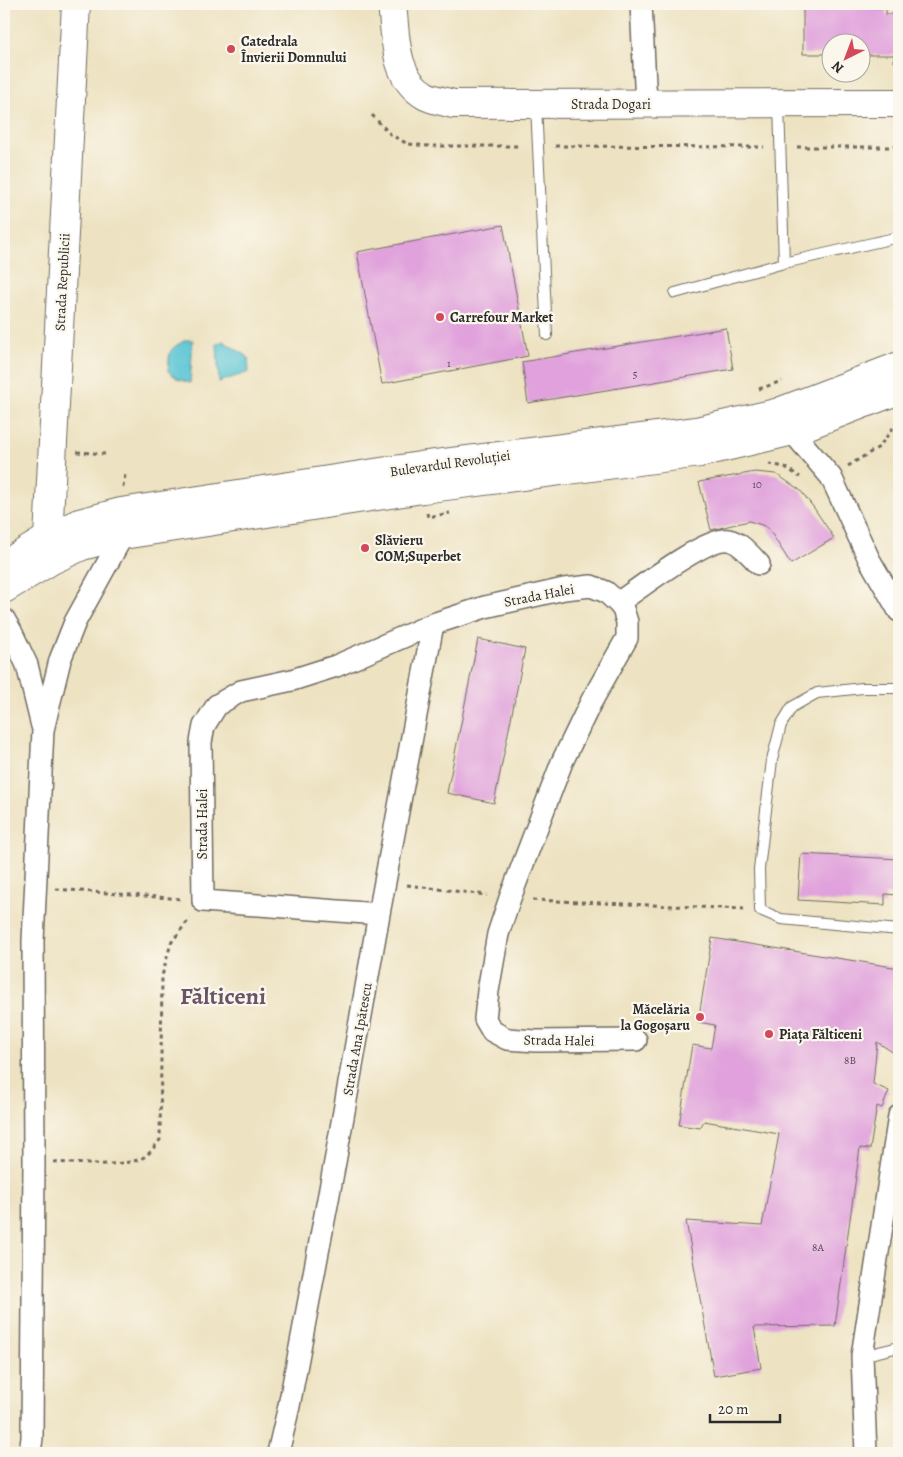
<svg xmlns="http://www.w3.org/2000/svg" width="903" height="1457" viewBox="0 0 903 1457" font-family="Alegreya,serif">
<rect width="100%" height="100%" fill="#fbf7ec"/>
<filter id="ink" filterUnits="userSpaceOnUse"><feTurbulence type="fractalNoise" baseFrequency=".02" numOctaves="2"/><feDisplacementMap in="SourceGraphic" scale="10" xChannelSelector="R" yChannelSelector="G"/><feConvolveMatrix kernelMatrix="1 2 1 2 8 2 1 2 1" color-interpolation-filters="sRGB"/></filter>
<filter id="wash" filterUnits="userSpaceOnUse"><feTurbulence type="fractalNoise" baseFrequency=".0096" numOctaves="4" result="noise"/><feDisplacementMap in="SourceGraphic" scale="20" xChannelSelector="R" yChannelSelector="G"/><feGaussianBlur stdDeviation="1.12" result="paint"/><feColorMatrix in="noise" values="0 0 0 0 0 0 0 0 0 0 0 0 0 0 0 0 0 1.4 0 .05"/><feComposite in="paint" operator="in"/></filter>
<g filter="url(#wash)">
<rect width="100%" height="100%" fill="#ede2c1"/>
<path fill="#5bc6d5" stroke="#437880" d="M186 340H193L190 383 178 379 168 371C170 351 167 350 186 340Z
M223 341 248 357 249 372 219 382 217 344Z"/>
<g id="blocks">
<path fill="#e0a1dc" d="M803 6 886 8V14H899V62H894V55H860V42H830V54H803Z
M503 225 528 356 382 384 357 252Z
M726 328 733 369 528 403 522 362Z
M755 472 776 474 800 490 814 508 834 538 791 564 768 528 762 525 749 521 711 530 699 482Z
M478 639 525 649 494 803 447 793Z
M801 854 899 859V895L885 894V905L798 900Z
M712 938 899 968V1018L894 1053 877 1042 873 1084 889 1091 882 1108 877 1106 870 1149 860 1148 835 1326 754 1327 761 1368 714 1376 686 1221 762 1226 779 1134 704 1121 700 1128 679 1125 692 1045 711 1048 715 1025 698 1022Z"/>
</g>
</g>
<g filter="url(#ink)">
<use href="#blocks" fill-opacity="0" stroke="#6f6b60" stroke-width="1"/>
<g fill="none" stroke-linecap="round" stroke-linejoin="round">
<defs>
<path id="lane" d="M536 105 547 335
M779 105 784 263
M675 293 784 263 899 237
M899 688H863L817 693 792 707 781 725 772 760 759 869 760 910 781 919 899 930
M862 1356 899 1347
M896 1453H899"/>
<path id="street" d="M641 4 646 104
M783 421 831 477 869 559 899 611
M618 603C638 589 707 536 729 540 740 542 751 556 759 564
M4 619 11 631 27 665 42 726
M379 914 203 901 201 742 204 726 217 705 241 691 292 680 336 666 433 624 485 607 564 589 591 586 606 592 618 603 623 609 627 622V638L591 702 562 762 510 898 498 934 488 991 485 1019 492 1031 507 1039 536 1041 636 1040
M30 1453 32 1438 34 1161 33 941 43 730 60 660 75 622 123 535 122 526
M278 1453 289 1406 335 1162 379 914 433 624
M866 1453 862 1356 899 1116"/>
<path id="secondary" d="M392 4C396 36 393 78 426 96 434 100 444 101 453 104L899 103
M51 558 48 538 76 4"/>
<path id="primary" d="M4 565 48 538 79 523 121 512 420 466 697 431 776 413 899 366
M4 589 52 560 82 546 123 535 423 489 700 453 793 431 899 390"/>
</defs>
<use href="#lane" stroke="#6f6b60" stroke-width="12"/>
<use href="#street" stroke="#6f6b60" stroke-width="24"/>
<use href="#secondary" stroke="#6f6b60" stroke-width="30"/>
<use href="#primary" stroke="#6f6b60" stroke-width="30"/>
<path stroke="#6f6b60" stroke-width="3" stroke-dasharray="4 4" stroke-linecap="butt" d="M372 115 391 135 408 144 428 146H521
M555 146 764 147
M797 147H899
M759 389 782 381
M77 452 106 454
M769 464 785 467 800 477
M848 466 879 447 899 420
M123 487 125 475
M427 513 428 517 450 513
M407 885 487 895
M56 889 182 899
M533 900 744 909
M54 1162C76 1163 131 1169 147 1155 152 1151 156 1144 160 1140L162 976 171 943 190 918"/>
<use href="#lane" stroke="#fff" stroke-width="10"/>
<use href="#street" stroke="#fff" stroke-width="21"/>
<use href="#secondary" stroke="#fff" stroke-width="28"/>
<use href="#primary" stroke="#fff" stroke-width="28"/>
</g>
</g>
<g fill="#d1495b" stroke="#fbf7ec" stroke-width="2">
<circle cx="231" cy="49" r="5"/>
<circle cx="440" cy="317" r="5"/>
<circle cx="365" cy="548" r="5"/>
<circle cx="700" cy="1017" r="5"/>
<circle cx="769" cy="1034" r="5"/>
</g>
<g text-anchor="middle" stroke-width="4.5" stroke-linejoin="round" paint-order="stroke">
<g font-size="11" fill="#584857">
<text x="449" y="367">1</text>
<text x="635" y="378">5</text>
<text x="757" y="488">10</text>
<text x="850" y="1064">8B</text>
<text x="818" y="1251">8A</text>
</g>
<g font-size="14" font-weight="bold" fill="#2b2b2b" stroke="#fbf7ec" text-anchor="start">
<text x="241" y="46">Catedrala<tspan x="241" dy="16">Învierii Domnului</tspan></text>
<text x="450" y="322">Carrefour Market</text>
<text x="375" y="545">Slăvieru<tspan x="375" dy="16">COM;Superbet</tspan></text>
<text x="690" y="1014" text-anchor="end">Măcelăria<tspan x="690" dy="16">la Gogoșaru</tspan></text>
<text x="779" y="1039">Piața Fălticeni</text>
</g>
<g font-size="14" fill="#2b2b2b" stroke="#fbf7ec">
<text x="611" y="109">Strada Dogari</text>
<text transform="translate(62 282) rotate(-87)" y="5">Strada Republicii</text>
<text transform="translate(450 463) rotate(-8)" y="5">Bulevardul Revoluției</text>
<text transform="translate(539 595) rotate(-11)" y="5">Strada Halei</text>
<text transform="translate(202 824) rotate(-90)" y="5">Strada Halei</text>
<text transform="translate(357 1039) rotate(-80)" y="5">Strada Ana Ipătescu</text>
<text transform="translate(559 1040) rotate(1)" y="5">Strada Halei</text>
</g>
<g font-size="24" font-weight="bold" fill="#6a5469" stroke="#fbf7ec">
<text x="223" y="1004">Fălticeni</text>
</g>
</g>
<rect width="903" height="1457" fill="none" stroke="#fbf7ec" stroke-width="20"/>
<g transform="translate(846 58) rotate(222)"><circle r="24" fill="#fbf7ec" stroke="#a8a59f"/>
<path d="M0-4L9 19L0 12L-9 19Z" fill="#d1495b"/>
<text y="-8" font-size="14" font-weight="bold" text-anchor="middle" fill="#2b2b2b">N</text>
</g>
<path d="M710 1414v8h70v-8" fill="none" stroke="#2b2b2b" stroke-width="2.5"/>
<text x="718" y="1414" font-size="15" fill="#2b2b2b" stroke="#fbf7ec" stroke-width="4" paint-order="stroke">20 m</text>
</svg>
